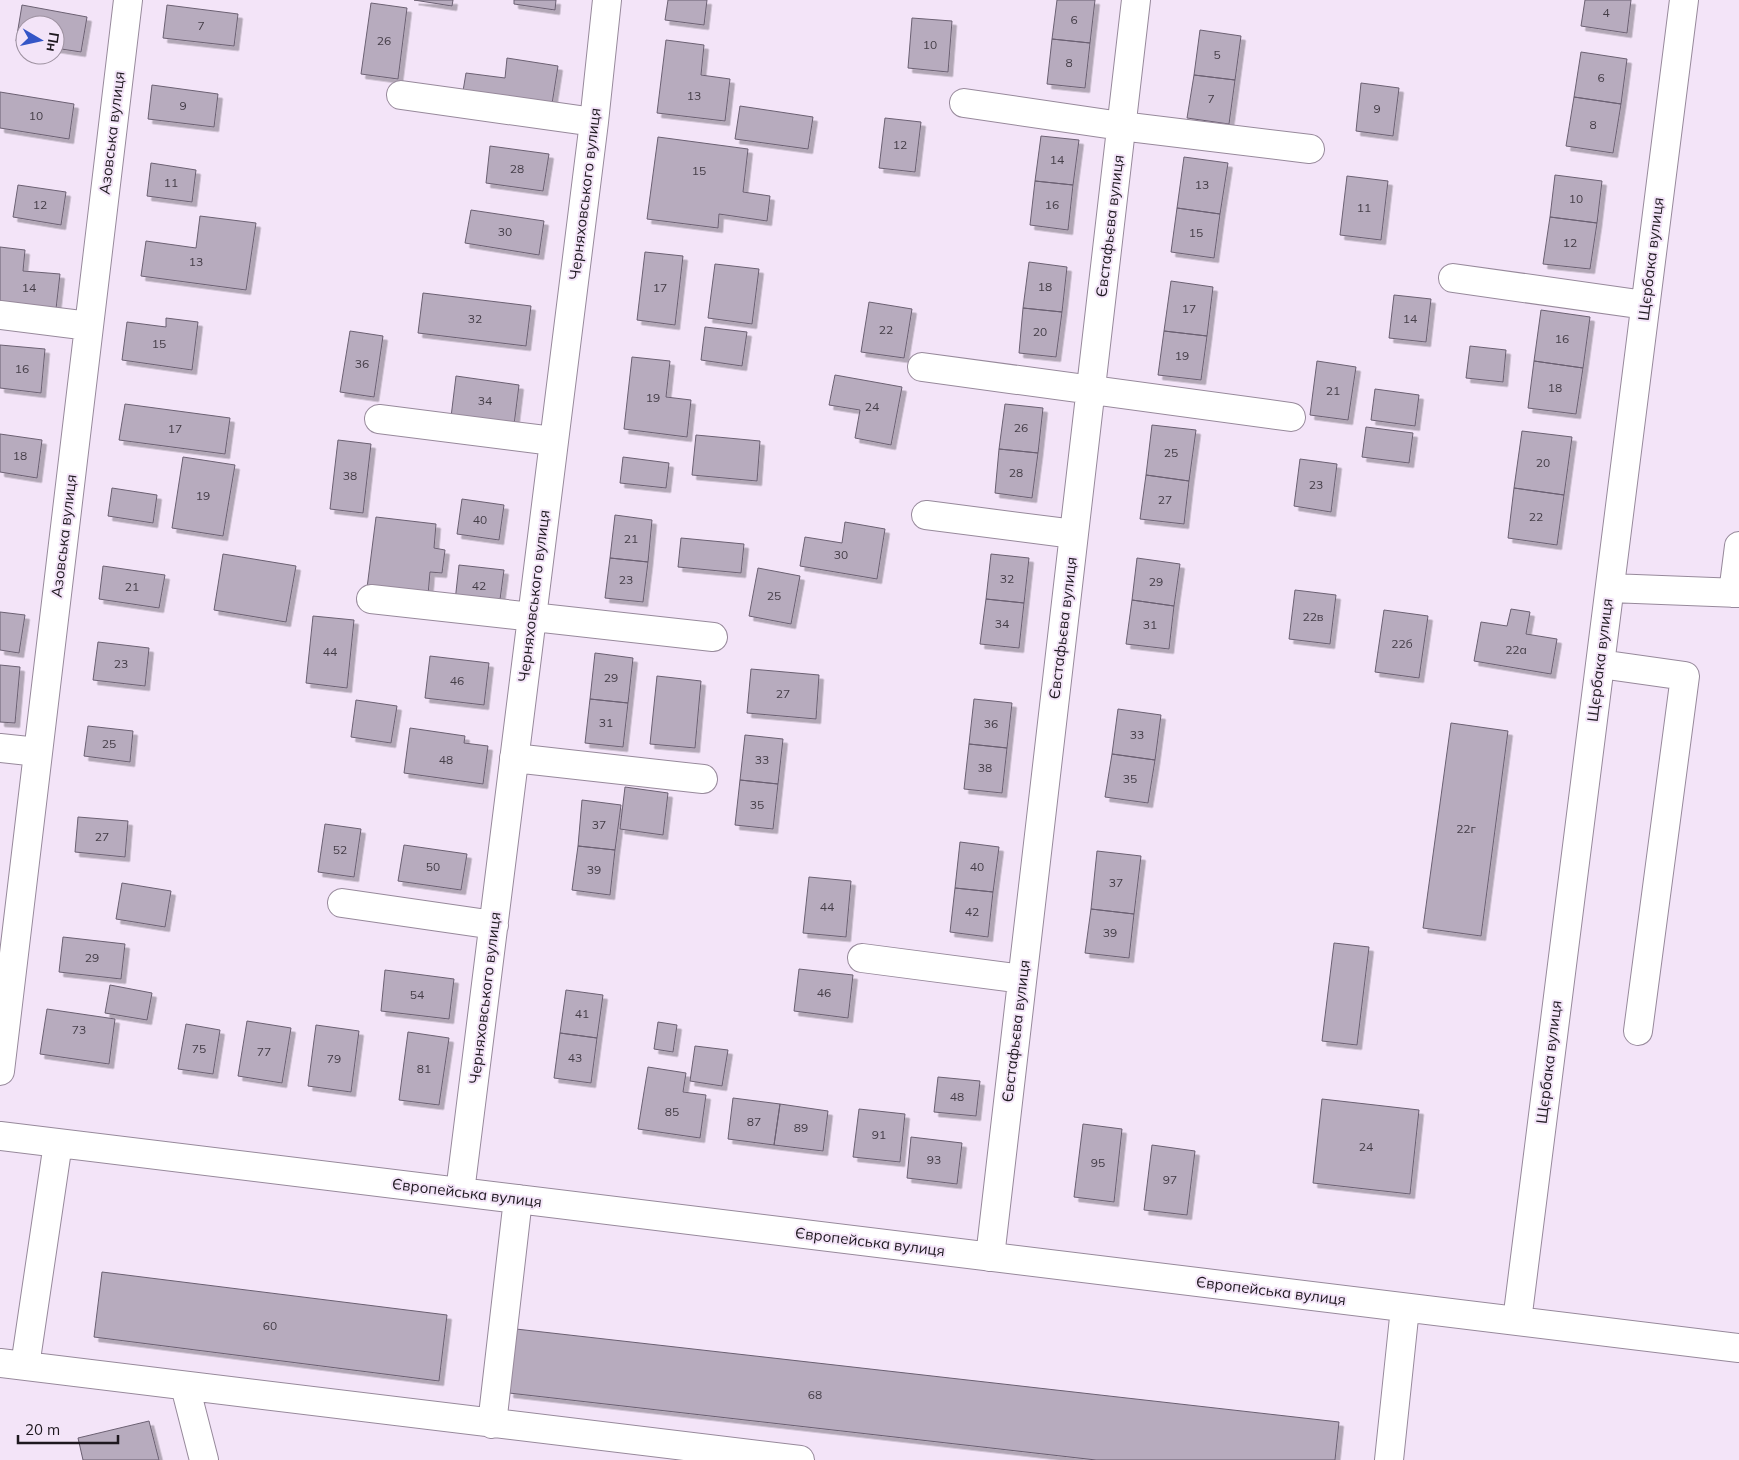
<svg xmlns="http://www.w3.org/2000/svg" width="1739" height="1460" viewBox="0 0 1739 1460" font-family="Mulish,sans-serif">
<defs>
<filter id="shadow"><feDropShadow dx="4.5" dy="4.5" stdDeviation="0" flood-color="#0004"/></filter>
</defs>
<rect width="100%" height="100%" fill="#f3e4f8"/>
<path fill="#b7abbe" stroke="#6b6072" filter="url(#shadow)" d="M414 0H453L452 6Z
M514 0H556L555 10 514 4Z
M668 0H707L704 25 665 20Z
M1057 0H1095L1090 43 1052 39Z
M1585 0H1631L1627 33 1581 26Z
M371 3 407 8 398 79 361 74Z
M22 5 87 17 81 52 55 48V25H25V43L16 41Z
M167 5 238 14 234 46 163 38Z
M912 18 952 21 948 72 908 68Z
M1200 30 1241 36 1235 80 1194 75Z
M1052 39 1090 43 1085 88 1047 84Z
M666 40 704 45 701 75 730 79 725 121 657 113Z
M1581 52 1627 59 1621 104 1574 97Z
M507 58 558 66 552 104 463 91 466 73 505 78Z
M1194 75 1235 80 1229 124 1187 118Z
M1361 83 1399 88 1393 136 1356 131Z
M152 85 218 94 214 127 148 119Z
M0 92 74 104 69 139 0 128Z
M1574 97 1621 104 1613 153 1566 146Z
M740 106 813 117 808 149 735 139Z
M885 118 921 122 915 172 879 168Z
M1041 136 1079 140 1073 185 1035 181Z
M658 137 748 149 743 192 770 196 767 221 719 214 718 228 647 219Z
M490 146 549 154 543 191 486 183Z
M1184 157 1228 163 1220 214 1177 208Z
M151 163 196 170 192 202 147 196Z
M1555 175 1602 181 1597 223 1550 217Z
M1347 176 1388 181 1381 240 1340 235Z
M1035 181 1073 185 1068 230 1030 225Z
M18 185 66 192 61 225 13 217Z
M1177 208 1220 214 1214 258 1171 252Z
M471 210 544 221 539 255 465 243Z
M200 216 256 223 246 290 141 276 146 241 196 248Z
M1550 217 1597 223 1590 269 1543 264Z
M0 247 25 250 23 271 60 274 56 309 0 303Z
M645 252 683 256 675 325 637 320Z
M1029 262 1067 267 1062 312 1023 308Z
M715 264 759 269 752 324 708 318Z
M1171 281 1213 287 1207 336 1164 331Z
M423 293 531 306 526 346 418 333Z
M1394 295 1431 299 1426 342 1389 338Z
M869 302 912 309 904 358 861 352Z
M1023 308 1062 312 1056 357 1019 353Z
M1541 310 1590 317 1583 368 1534 361Z
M166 318 198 322 192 370 122 360 127 322 166 327Z
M705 327 747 332 742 366 701 360Z
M350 331 383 336 374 397 340 392Z
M1164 331 1207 336 1201 380 1158 375Z
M0 345 45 349 41 393 0 388Z
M1470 346 1506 350 1503 382 1466 378Z
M632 357 670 361 666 397 691 400 687 437 624 429Z
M1317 361 1356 367 1348 420 1310 415Z
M1534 361 1583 368 1576 414 1528 408Z
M835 375 902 387 891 445 855 438 860 410 829 405Z
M456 376 519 385 514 425 451 417Z
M1375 389 1419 395 1415 426 1371 420Z
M125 404 230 418 225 454 119 440Z
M1005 404 1043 408 1038 453 999 449Z
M1152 425 1196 430 1189 481 1146 475Z
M1366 427 1413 433 1409 463 1362 457Z
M1522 431 1572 437 1564 495 1514 488Z
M0 434 42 440 37 478 0 472Z
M696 435 760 441 757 481 692 475Z
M338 440 371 444 363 513 330 509Z
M999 449 1038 453 1032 498 995 493Z
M183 457 235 465 223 536 172 528Z
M623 457 669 463 666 488 620 483Z
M1300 459 1337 464 1331 512 1294 506Z
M1146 475 1189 481 1184 524 1140 519Z
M112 488 157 495 153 523 108 516Z
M1514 488 1564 495 1557 545 1508 538Z
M462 499 504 505 499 540 457 534Z
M615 515 652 520 648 562 610 558Z
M376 517 436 524 434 548 445 550 442 573 430 572 428 595 367 588Z
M845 522 885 529 877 579 800 566 805 537 842 543Z
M681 538 744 544 741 573 678 567Z
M223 554 296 566 286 622 214 610Z
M991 554 1029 558 1024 603 986 599Z
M610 558 648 562 643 602 605 598Z
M1137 558 1180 564 1174 606 1132 600Z
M459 565 504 570 499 607 455 601Z
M103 566 165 575 159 608 99 599Z
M758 568 800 576 791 624 749 616Z
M1295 590 1336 595 1330 644 1289 639Z
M986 599 1024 603 1019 648 980 644Z
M1132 600 1174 606 1169 649 1126 644Z
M1511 609 1530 612 1526 634 1557 639 1551 674 1474 661 1481 622 1507 626Z
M1384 610 1428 616 1419 678 1375 672Z
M0 612 25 615 19 653 0 650Z
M313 616 354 620 347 688 306 683Z
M98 642 149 648 145 686 93 680Z
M595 653 633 658 628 703 590 699Z
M430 656 489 663 484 705 425 698Z
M0 665 20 667 15 723 0 722Z
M751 669 819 675 816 719 747 713Z
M657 676 701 681 695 748 650 744Z
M590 699 628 703 623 747 585 743Z
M974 699 1012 703 1007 748 969 744Z
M356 700 397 706 391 743 351 737Z
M1118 709 1161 715 1155 760 1112 754Z
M1451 723 1508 731 1481 936 1423 928Z
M88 726 133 731 130 762 84 756Z
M410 728 465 736 464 743 488 746 483 784 404 773Z
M745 735 783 739 778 784 740 780Z
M969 744 1007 748 1002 793 964 789Z
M1112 754 1155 760 1148 803 1105 797Z
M740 780 778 784 773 829 735 825Z
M625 787 668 793 663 835 620 829Z
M582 800 621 805 615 850 578 846Z
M78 817 128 821 125 857 75 852Z
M325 824 361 829 354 877 318 872Z
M960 842 999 847 993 892 955 888Z
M404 845 467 854 461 890 398 881Z
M578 846 615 850 610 895 572 890Z
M1097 851 1141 856 1134 914 1091 909Z
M809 877 851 881 846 937 803 933Z
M122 883 171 891 165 927 116 919Z
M955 888 993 892 988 937 950 932Z
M1091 909 1134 914 1129 958 1085 953Z
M63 937 125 944 121 979 59 972Z
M1334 943 1369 947 1357 1045 1322 1041Z
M799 969 853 975 848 1018 794 1011Z
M385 970 454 979 449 1019 381 1011Z
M110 985 152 993 147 1020 105 1013Z
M566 990 603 995 597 1038 560 1033Z
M47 1009 115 1019 109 1064 40 1054Z
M247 1021 291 1028 282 1083 238 1076Z
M658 1022 677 1025 673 1052 654 1049Z
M186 1024 220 1030 213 1074 178 1069Z
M316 1025 359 1031 351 1092 308 1086Z
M408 1032 449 1038 439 1105 399 1100Z
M560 1033 597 1038 591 1083 554 1078Z
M695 1046 728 1050 722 1086 690 1081Z
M648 1067 686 1073 683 1092 706 1095 700 1138 638 1129Z
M938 1077 980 1081 976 1116 934 1112Z
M733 1098 780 1104 774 1145 728 1139Z
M1322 1099 1419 1110 1410 1194 1313 1183Z
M780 1104 828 1111 823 1151 774 1145Z
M859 1109 905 1114 900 1162 853 1157Z
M1083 1124 1122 1129 1114 1202 1074 1197Z
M911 1137 962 1143 957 1184 907 1178Z
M1152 1145 1195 1151 1187 1215 1144 1210Z
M102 1272 447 1315 439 1381 94 1337Z
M516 1329 1339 1422 1335 1460H1096L509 1393Z
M149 1421 159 1460H83L78 1438Z"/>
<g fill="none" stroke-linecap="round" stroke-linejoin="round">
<defs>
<path id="minor" d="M401 95 594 122
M964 103 1121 126 1310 149
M1453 278 1645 305
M0 315 89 326
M922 367 1291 417
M379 419 553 441
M926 515 1074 534
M1610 588 1739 593
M1733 593 1739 546
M371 599 713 637
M1600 664 1685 676 1638 1031
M0 748 38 752
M514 758 703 779
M342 903 494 925
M862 958 1022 979
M0 1071 128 0
M0 1136 1739 1348
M460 1192 594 122 607 0
M990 1257 1136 0
M1517 1321 1684 0
M0 1363 800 1460
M25 1366 58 1143
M185 1386 204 1460
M492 1424 518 1199
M1389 1460 1405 1308"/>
</defs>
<use href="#minor" stroke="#97899b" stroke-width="30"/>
<use href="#minor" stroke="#fff" stroke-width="28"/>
</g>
<g text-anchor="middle" stroke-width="4" stroke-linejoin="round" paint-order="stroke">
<g font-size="12" fill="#443d47">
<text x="1606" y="17">4</text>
<text x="1074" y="24">6</text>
<text x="201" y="30">7</text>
<text x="384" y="45">26</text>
<text x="930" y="49">10</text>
<text x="1217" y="59">5</text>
<text x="1069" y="67">8</text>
<text x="1601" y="82">6</text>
<text x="694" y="100">13</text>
<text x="1211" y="103">7</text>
<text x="183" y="110">9</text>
<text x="1377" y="113">9</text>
<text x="36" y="120">10</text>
<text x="1593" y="129">8</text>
<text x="900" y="149">12</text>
<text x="1057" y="164">14</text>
<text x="517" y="173">28</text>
<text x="699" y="175">15</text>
<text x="171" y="187">11</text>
<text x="1202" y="189">13</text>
<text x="1576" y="203">10</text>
<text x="40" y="209">12</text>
<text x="1052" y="209">16</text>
<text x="1364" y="212">11</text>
<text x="505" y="236">30</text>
<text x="1196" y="237">15</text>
<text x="1570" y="247">12</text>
<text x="196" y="266">13</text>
<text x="1045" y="291">18</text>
<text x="29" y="292">14</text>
<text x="660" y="292">17</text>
<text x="1189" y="313">17</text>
<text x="475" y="323">32</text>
<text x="1410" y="323">14</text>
<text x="886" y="334">22</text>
<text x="1040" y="336">20</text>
<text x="1562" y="343">16</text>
<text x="159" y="348">15</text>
<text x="1182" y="360">19</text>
<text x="362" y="368">36</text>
<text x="22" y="373">16</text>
<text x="1555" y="392">18</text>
<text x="1333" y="395">21</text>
<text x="653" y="402">19</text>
<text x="485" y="405">34</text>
<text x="872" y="411">24</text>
<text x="1021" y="432">26</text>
<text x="175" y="433">17</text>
<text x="1171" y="457">25</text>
<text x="20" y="460">18</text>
<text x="1543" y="467">20</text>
<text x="1016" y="477">28</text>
<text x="350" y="480">38</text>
<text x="1316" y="489">23</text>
<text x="203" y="500">19</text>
<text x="1165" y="504">27</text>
<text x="1536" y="521">22</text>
<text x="480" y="524">40</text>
<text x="631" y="543">21</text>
<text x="841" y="559">30</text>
<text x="1007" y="583">32</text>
<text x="626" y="584">23</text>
<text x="1156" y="586">29</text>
<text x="479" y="590">42</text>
<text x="132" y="591">21</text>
<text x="774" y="600">25</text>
<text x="1313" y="621">22в</text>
<text x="1002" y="628">34</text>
<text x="1150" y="629">31</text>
<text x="1402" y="648">22б</text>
<text x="1516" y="654">22а</text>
<text x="330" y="656">44</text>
<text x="121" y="668">23</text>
<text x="611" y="682">29</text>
<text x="457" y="685">46</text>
<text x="783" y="698">27</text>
<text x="606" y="727">31</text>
<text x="991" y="728">36</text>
<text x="1137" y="739">33</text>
<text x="109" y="748">25</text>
<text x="446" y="764">48</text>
<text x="762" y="764">33</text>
<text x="985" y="772">38</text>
<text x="1130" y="783">35</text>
<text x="757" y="809">35</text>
<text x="599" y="829">37</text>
<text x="1466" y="833">22г</text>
<text x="102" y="841">27</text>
<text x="340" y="854">52</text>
<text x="433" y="871">50</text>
<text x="977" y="871">40</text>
<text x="594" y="874">39</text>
<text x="1116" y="887">37</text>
<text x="827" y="911">44</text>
<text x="972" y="916">42</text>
<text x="1110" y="937">39</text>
<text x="92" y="962">29</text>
<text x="824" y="997">46</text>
<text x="417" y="999">54</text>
<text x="582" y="1018">41</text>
<text x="79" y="1034">73</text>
<text x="199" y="1053">75</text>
<text x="264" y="1056">77</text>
<text x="575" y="1062">43</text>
<text x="334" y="1063">79</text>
<text x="424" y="1073">81</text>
<text x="957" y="1101">48</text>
<text x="672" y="1116">85</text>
<text x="754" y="1126">87</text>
<text x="801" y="1132">89</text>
<text x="879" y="1139">91</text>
<text x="1366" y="1151">24</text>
<text x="934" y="1164">93</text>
<text x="1098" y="1167">95</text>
<text x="1170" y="1184">97</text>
<text x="270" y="1330">60</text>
<text x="815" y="1399">68</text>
</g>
<g font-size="15" fill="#1e181f" stroke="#f3e4f8">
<text transform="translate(112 133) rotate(-83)" y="5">Азовська вулиця</text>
<text transform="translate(585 194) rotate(-83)" y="5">Черняховського вулиця</text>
<text transform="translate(1110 226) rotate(-83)" y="5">Євстафьєва вулиця</text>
<text transform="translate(1651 259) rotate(-83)" y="5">Щєрбака вулиця</text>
<text transform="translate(64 536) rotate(-83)" y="5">Азовська вулиця</text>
<text transform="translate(534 596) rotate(-83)" y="5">Черняховського вулиця</text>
<text transform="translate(1063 628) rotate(-83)" y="5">Євстафьєва вулиця</text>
<text transform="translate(1600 660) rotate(-83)" y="5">Щєрбака вулиця</text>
<text transform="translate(485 998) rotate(-83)" y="5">Черняховського вулиця</text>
<text transform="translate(1016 1031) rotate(-83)" y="5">Євстафьєва вулиця</text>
<text transform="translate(1549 1062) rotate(-83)" y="5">Щєрбака вулиця</text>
<text transform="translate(467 1193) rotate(7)" y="5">Європейська вулиця</text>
<text transform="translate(870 1242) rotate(7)" y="5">Європейська вулиця</text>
<text transform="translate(1271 1291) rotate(7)" y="5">Європейська вулиця</text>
</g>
</g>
<g transform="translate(40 40) rotate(99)"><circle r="24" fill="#f3e4f8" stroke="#9e92a1"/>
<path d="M0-4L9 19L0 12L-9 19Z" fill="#3456c7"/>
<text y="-8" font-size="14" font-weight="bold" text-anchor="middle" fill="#1e181f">Пн</text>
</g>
<path d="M18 1435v8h100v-8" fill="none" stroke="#1e181f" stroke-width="2.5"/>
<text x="25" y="1435" font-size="15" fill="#1e181f" stroke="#f3e4f8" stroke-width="4" paint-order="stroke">20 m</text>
</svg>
